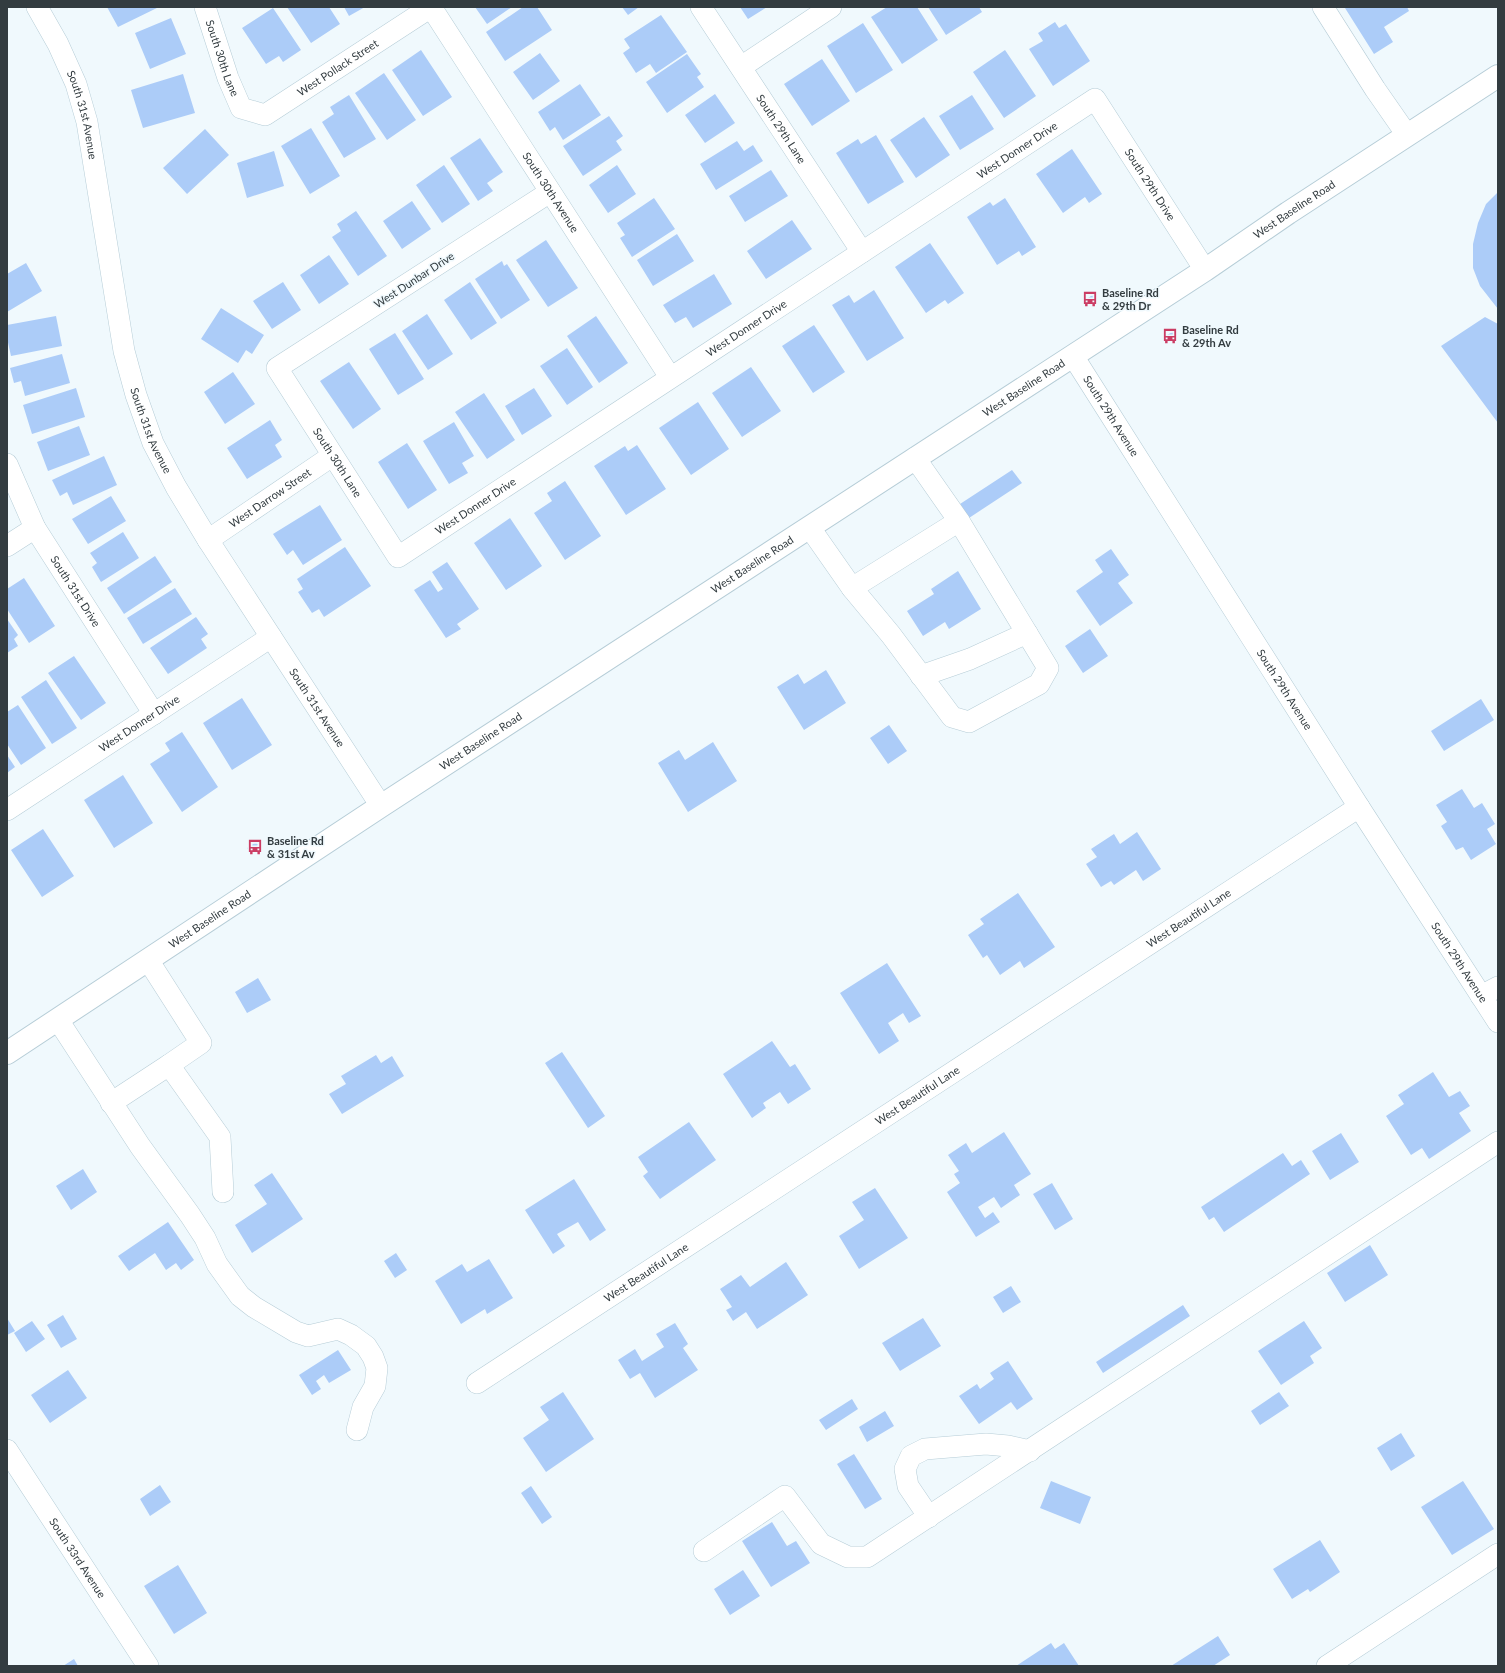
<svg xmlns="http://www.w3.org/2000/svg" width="1505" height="1673" viewBox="0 0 1505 1673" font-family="Lato,sans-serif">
<rect width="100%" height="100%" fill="#f0f9fd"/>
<path fill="#acccf8" d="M107 7H159L118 27Z
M287 7H329L340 24 311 43Z
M344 7H365L349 16Z
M475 7H512L487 24Z
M523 7H537L552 30 505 61 486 32Z
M622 7H639L628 15Z
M740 7H767L748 19Z
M887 7H917L938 40 902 64 871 17Z
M928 7H979L982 12 946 35Z
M1347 7H1407L1409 11 1384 27 1393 42 1374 54 1345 8Z
M273 8 301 50 283 62 279 56 266 64 242 28Z
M661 15 687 52 656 73 650 64 636 73 623 53 630 48 624 39Z
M171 18 186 54 150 69 135 33Z
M1055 22 1059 28 1066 24 1090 61 1053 86 1029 49 1043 41 1038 33Z
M863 23 893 70 856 93 827 46Z
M421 50 452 97 423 116 392 70Z
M1005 50 1036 96 1004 118 973 72Z
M540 53 560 81 533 100 513 72Z
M687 54 701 74 697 77 704 87 667 113 646 82Z
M822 59 850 101 812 126 784 84Z
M384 73 416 120 387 140 355 93Z
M183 74 195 113 143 128 131 90Z
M580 84 601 115 563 140 555 127 550 131 538 112Z
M715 94 735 123 705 143 685 115Z
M349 95 376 139 344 158 322 122 334 114 330 107Z
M972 95 994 129 960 150 939 116Z
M609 116 623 136 616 141 622 150 583 176 563 146Z
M924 117 950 155 916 178 890 140Z
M311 128 340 176 310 194 281 146Z
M205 129 229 155 187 194 163 168Z
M876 135 904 182 868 204 836 153 858 139 861 144Z
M480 138 503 172 487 183 493 191 478 201 450 158Z
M737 141 744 151 753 145 763 161 716 190 700 164Z
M1072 149 1102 194 1089 203 1085 197 1063 213 1036 174Z
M274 151 284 186 247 198 237 163Z
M444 165 470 204 442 223 416 185Z
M617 165 636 194 608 213 589 185Z
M771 170 788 196 745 222 729 196Z
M1498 192 1497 246 1498 309 1480 286 1473 268V244L1478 223 1486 204Z
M654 198 675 229 632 257 620 238 625 235 617 223Z
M1005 198 1036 247 1022 256 1019 251 997 265 967 217 990 202 993 206Z
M412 201 431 229 402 249 383 221Z
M356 211 387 256 358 276 332 237 341 231 337 224Z
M792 220 812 249 766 279 747 251Z
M677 234 694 261 653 286 637 260Z
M546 240 578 288 548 307 516 260Z
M930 243 964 293 948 304 945 300 926 313 895 267Z
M329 255 349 284 319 304 300 275Z
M502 261 504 266 507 264 530 300 501 319 475 279Z
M26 263 42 291 7 312V274Z
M714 274 732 304 693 328 686 317 675 323 663 305Z
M283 282 301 310 272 329 253 301Z
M470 282 497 323 471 340 444 300Z
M874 290 904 338 867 361 832 305 849 295 854 303Z
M1094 294 1095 297 1086 302 1085 300Z
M221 308 264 335 252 354 246 350 238 363 201 339Z
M427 314 453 354 428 370 402 331Z
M56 316 62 346 11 356 7 338V325Z
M596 316 628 363 599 383 567 336Z
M1485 317 1498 324V423L1441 346Z
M814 325 845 372 813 393 782 346Z
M1176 330 1177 332 1168 338 1167 335Z
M395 333 424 379 398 395 369 349Z
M567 348 593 387 567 405 540 366Z
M62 354 70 383 25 396 21 381 14 383 10 368Z
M349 362 381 409 353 429 320 381Z
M751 367 781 411 742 437 712 393Z
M233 372 255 404 225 424 204 392Z
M76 388 85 417 32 434 23 405Z
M534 388 552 416 522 435 505 406Z
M484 393 515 440 487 459 455 412Z
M698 402 729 449 691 475 659 428Z
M270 420 282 440 275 445 282 457 247 479 227 448Z
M454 422 474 456 462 463 468 473 449 484 423 441Z
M79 426 90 455 48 471 37 442Z
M407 443 437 490 408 509 378 462Z
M637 445 666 489 626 515 594 466 625 446 628 451Z
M104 456 117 485 73 505 67 492 60 496 52 480Z
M1012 470 1022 483 969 518 960 504Z
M565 481 601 536 565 560 534 513 552 501 547 493Z
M111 496 126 521 88 544 72 519Z
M320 505 342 540 303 565 293 550 287 555 273 534Z
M510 518 542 566 506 590 474 543Z
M123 532 139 558 101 582 92 567 97 563 90 553Z
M345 547 371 586 324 617 319 609 312 613 298 592 303 589 297 579Z
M1111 549 1129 575 1118 583 1133 603 1100 626 1076 591 1103 572 1095 560Z
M155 556 172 582 124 614 107 588Z
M447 562 479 609 457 624 461 629 446 638 414 590 430 580 438 592 443 589 432 572Z
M958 571 981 609 949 629 945 622 923 636 907 611 934 594 931 589Z
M24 578 55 626 29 643 7 609V589Z
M175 588 192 614 143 644 127 618Z
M196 617 208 634 201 639 207 648 168 674 150 648Z
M7 619 18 635 14 639 18 646 7 653Z
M1090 629 1108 656 1083 673 1065 646Z
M74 656 106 703 81 720 48 673Z
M826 670 846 703 804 730 777 687 798 674 804 684Z
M46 680 77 728 52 744 21 697Z
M242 698 272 745 232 770 203 723Z
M1481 699 1494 720 1444 751 1431 731Z
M18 705 46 748 21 765 7 744V712Z
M889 725 907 751 888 764 870 738Z
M182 732 218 787 182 812 150 764 170 751 165 743Z
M713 742 737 781 688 812 658 763 679 750 685 760Z
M7 755 15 767 7 773Z
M123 775 153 823 114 848 84 800Z
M1462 789 1474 808 1482 803 1495 824 1487 829 1496 844 1471 860 1463 847 1456 850 1441 826 1447 822 1436 805Z
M43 829 74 876 42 897 11 850Z
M1137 832 1161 869 1143 881 1136 870 1114 885 1111 881 1101 887 1086 864 1097 857 1091 849 1114 834 1120 844Z
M256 842 258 845 249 851 247 848Z
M1018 893 1055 947 1024 968 1020 961 1000 975 987 955 983 958 968 935 984 924 980 919Z
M887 963 921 1016 909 1023 903 1013 888 1023 899 1041 879 1054 840 993Z
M258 978 271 1000 247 1013 235 992Z
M772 1041 790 1067 795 1064 811 1089 788 1104 780 1092 763 1103 766 1108 752 1118 723 1074Z
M562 1052 605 1116 588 1128 545 1063Z
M376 1055 381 1063 392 1056 404 1076 342 1114 329 1094 346 1084 341 1076Z
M1433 1072 1449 1097 1460 1091 1470 1106 1459 1113 1471 1131 1429 1159 1422 1148 1411 1155 1386 1116 1404 1104 1398 1095Z
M689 1122 716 1160 660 1199 643 1176 648 1172 638 1157Z
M1004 1132 1031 1174 1014 1185 1020 1195 1001 1208 994 1197 978 1207 985 1218 993 1212 1000 1222 976 1237 947 1192 960 1183 954 1174 959 1171 948 1155 966 1143 972 1153Z
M1341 1133 1359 1162 1330 1180 1312 1151Z
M1283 1153 1292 1166 1301 1160 1310 1174 1224 1232 1214 1217 1209 1220 1201 1207Z
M83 1169 97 1192 71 1210 56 1186Z
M272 1173 303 1219 252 1253 235 1225 267 1204 254 1185Z
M574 1179 606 1230 590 1241 578 1222 557 1234 565 1246 553 1254 525 1210Z
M1052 1183 1073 1219 1055 1230 1033 1194Z
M875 1188 908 1238 859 1269 839 1236 864 1220 852 1202Z
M168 1222 194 1260 181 1270 176 1263 166 1270 155 1253 129 1271 118 1256Z
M1370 1245 1388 1275 1345 1302 1327 1273Z
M396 1253 407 1270 395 1278 384 1261Z
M489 1259 513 1298 487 1314 485 1309 461 1324 435 1281 462 1264 467 1272Z
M786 1262 808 1295 757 1329 746 1312 733 1321 726 1310 732 1307 720 1289 741 1275 750 1287Z
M1011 1286 1021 1302 1003 1313 993 1297Z
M1183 1305 1190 1316 1103 1373 1096 1362Z
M63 1315 77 1339 61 1348 47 1325Z
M7 1318 15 1331 7 1335Z
M923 1318 941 1346 900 1371 882 1343Z
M32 1321 45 1339 26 1352 14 1333Z
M1304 1321 1322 1348 1310 1356 1314 1363 1281 1385 1258 1351Z
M675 1323 688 1344 683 1348 698 1370 655 1398 640 1373 630 1379 618 1360 635 1349 642 1361 664 1347 656 1334Z
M338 1350 351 1370 329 1383 324 1375 316 1381 321 1389 312 1395 299 1375Z
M1008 1361 1033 1399 1017 1410 1011 1402 979 1424 959 1396 977 1384 980 1389 994 1379 990 1373Z
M68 1370 87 1398 50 1423 31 1395Z
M563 1392 594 1439 546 1472 523 1438 549 1420 540 1407Z
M1279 1392 1289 1406 1260 1425 1251 1411Z
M852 1399 858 1409 826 1430 819 1420Z
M885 1411 894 1426 867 1442 859 1427Z
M1401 1433 1415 1456 1391 1471 1377 1448Z
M854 1454 882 1499 865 1509 837 1464Z
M1051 1481 1091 1497 1080 1524 1040 1508Z
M1463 1481 1494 1529 1452 1555 1421 1507Z
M160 1485 171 1502 150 1516 140 1499Z
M531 1486 552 1517 542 1524 521 1493Z
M772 1522 787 1546 796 1541 810 1563 771 1587 742 1541Z
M1320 1540 1340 1572 1310 1592 1308 1589 1292 1599 1273 1569Z
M178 1565 207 1613 174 1634 144 1586Z
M743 1570 760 1596 730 1615 714 1589Z
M1218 1636 1230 1655 1213 1666H1171Z
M1051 1643 1055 1649 1064 1643 1079 1666H1016Z
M74 1659 78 1666H63Z"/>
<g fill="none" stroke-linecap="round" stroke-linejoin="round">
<defs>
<g id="minor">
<path id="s1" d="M37 7 58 44 76 84 87 122 124 351 136 395 153 443 176 487 208 540 381 806"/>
<path id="s2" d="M205 7 228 78 241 108 265 115 431 7 670 377"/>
<path id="s3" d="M701 7 862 252"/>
<path d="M1323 7 1375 89 1407 135"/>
<path d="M741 67 831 7"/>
<path id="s4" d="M550 192 277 368 398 557 1095 99 1205 270"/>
<path id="s5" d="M1073 356 1359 807 1498 1022"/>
<path id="s6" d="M7 464 35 528 154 714"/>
<path d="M810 528 852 588 891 635 952 717 969 722 1039 684 1048 668 959 521 915 458"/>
<path id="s7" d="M208 540 332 456"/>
<path d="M7 546 35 528"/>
<path d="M852 588 959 521"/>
<path d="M921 676 970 659 1027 633"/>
<path id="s8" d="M7 810 271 637"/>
<path d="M148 960 201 1043 169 1065"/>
<path d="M1481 996 1498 987"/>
<path d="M58 1020 140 1146 190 1215 205 1238 217 1264 240 1296 254 1307 296 1332 308 1336 338 1329 351 1335 366 1346 373 1357 377 1368 375 1386 363 1407 357 1430"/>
<path d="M111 1103 169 1065 220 1137 223 1192"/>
<path id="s9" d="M477 1383 1359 807"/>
<path id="s10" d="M7 1450 148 1666"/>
<path d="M929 1517 908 1486 905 1469 911 1456 925 1449 986 1444 1008 1446 1030 1451"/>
<path d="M704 1551 785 1496 821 1544 848 1557H867L1498 1142"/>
<path d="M1327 1666 1498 1554"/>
</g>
<g id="major">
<path id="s11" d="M7 1053 381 806 1205 270 1288 213 1498 76"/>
</g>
</defs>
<use href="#minor" stroke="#b6cdd7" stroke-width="22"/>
<use href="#major" stroke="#b6cdd7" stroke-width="24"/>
<use href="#minor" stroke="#fff" stroke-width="21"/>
<use href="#major" stroke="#fff" stroke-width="22"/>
</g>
<defs>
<symbol id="bus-bare" viewBox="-9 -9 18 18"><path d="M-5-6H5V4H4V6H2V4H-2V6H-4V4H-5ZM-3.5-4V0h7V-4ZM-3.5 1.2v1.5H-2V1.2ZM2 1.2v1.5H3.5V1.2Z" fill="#cb3d64" stroke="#f0f9fd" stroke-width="2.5" paint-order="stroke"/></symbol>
</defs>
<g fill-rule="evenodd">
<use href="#bus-bare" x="1079" y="288" width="22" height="22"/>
<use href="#bus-bare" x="1159" y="325" width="22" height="22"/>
<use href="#bus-bare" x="244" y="836" width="22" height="22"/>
</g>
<g text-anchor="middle" stroke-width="3" stroke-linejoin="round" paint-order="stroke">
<g font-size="11" fill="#333c40" stroke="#f0f9fd">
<text dy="4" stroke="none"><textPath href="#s2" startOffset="54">South 30th Lane</textPath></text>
<text dy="4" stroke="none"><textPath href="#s2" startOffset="219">West Pollack Street</textPath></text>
<text dy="4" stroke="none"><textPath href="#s1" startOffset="118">South 31st Avenue</textPath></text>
<text dy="4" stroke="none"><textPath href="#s3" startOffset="146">South 29th Lane</textPath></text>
<text dy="4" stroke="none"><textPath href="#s4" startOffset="1290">West Donner Drive</textPath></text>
<text dy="4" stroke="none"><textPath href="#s4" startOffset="1485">South 29th Drive</textPath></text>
<text dy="4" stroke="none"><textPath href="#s2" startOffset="551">South 30th Avenue</textPath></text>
<text dy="4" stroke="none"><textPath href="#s11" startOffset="1539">West Baseline Road</textPath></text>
<text transform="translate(414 280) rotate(-33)" y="4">West Dunbar Drive</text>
<text dy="4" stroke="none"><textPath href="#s4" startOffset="966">West Donner Drive</textPath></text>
<text dy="4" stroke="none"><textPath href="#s11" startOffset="1215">West Baseline Road</textPath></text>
<text dy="4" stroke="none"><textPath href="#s5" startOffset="71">South 29th Avenue</textPath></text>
<text dy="4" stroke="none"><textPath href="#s1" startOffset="442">South 31st Avenue</textPath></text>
<text dy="4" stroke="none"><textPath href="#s4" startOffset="437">South 30th Lane</textPath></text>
<text dy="4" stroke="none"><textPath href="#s7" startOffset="75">West Darrow Street</textPath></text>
<text dy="4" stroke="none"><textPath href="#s4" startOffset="642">West Donner Drive</textPath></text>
<text dy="4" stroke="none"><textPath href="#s11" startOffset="891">West Baseline Road</textPath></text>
<text dy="4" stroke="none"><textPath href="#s6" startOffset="145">South 31st Drive</textPath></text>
<text dy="4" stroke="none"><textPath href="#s5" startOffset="395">South 29th Avenue</textPath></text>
<text dy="4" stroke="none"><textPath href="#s1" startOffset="766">South 31st Avenue</textPath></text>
<text dy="4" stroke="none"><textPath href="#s8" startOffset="158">West Donner Drive</textPath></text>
<text dy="4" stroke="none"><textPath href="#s11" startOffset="567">West Baseline Road</textPath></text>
<text dy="4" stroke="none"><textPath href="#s9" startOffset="850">West Beautiful Lane</textPath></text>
<text dy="4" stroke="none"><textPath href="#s11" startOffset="243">West Baseline Road</textPath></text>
<text dy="4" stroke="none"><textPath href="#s5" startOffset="719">South 29th Avenue</textPath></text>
<text dy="4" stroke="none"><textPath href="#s9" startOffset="526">West Beautiful Lane</textPath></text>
<text dy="4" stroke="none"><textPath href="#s9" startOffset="202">West Beautiful Lane</textPath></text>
<text dy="4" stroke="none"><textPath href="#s10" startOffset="129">South 33rd Avenue</textPath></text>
</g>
<g font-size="11" font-weight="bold" fill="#333c40" stroke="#f0f9fd" text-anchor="start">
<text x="1102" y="297">Baseline Rd<tspan x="1102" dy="13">&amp; 29th Dr</tspan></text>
<text x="1182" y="334">Baseline Rd<tspan x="1182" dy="13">&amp; 29th Av</tspan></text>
<text x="267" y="845">Baseline Rd<tspan x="267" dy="13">&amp; 31st Av</tspan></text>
</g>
</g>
<rect width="1505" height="1673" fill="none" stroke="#333c40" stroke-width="16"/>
</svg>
